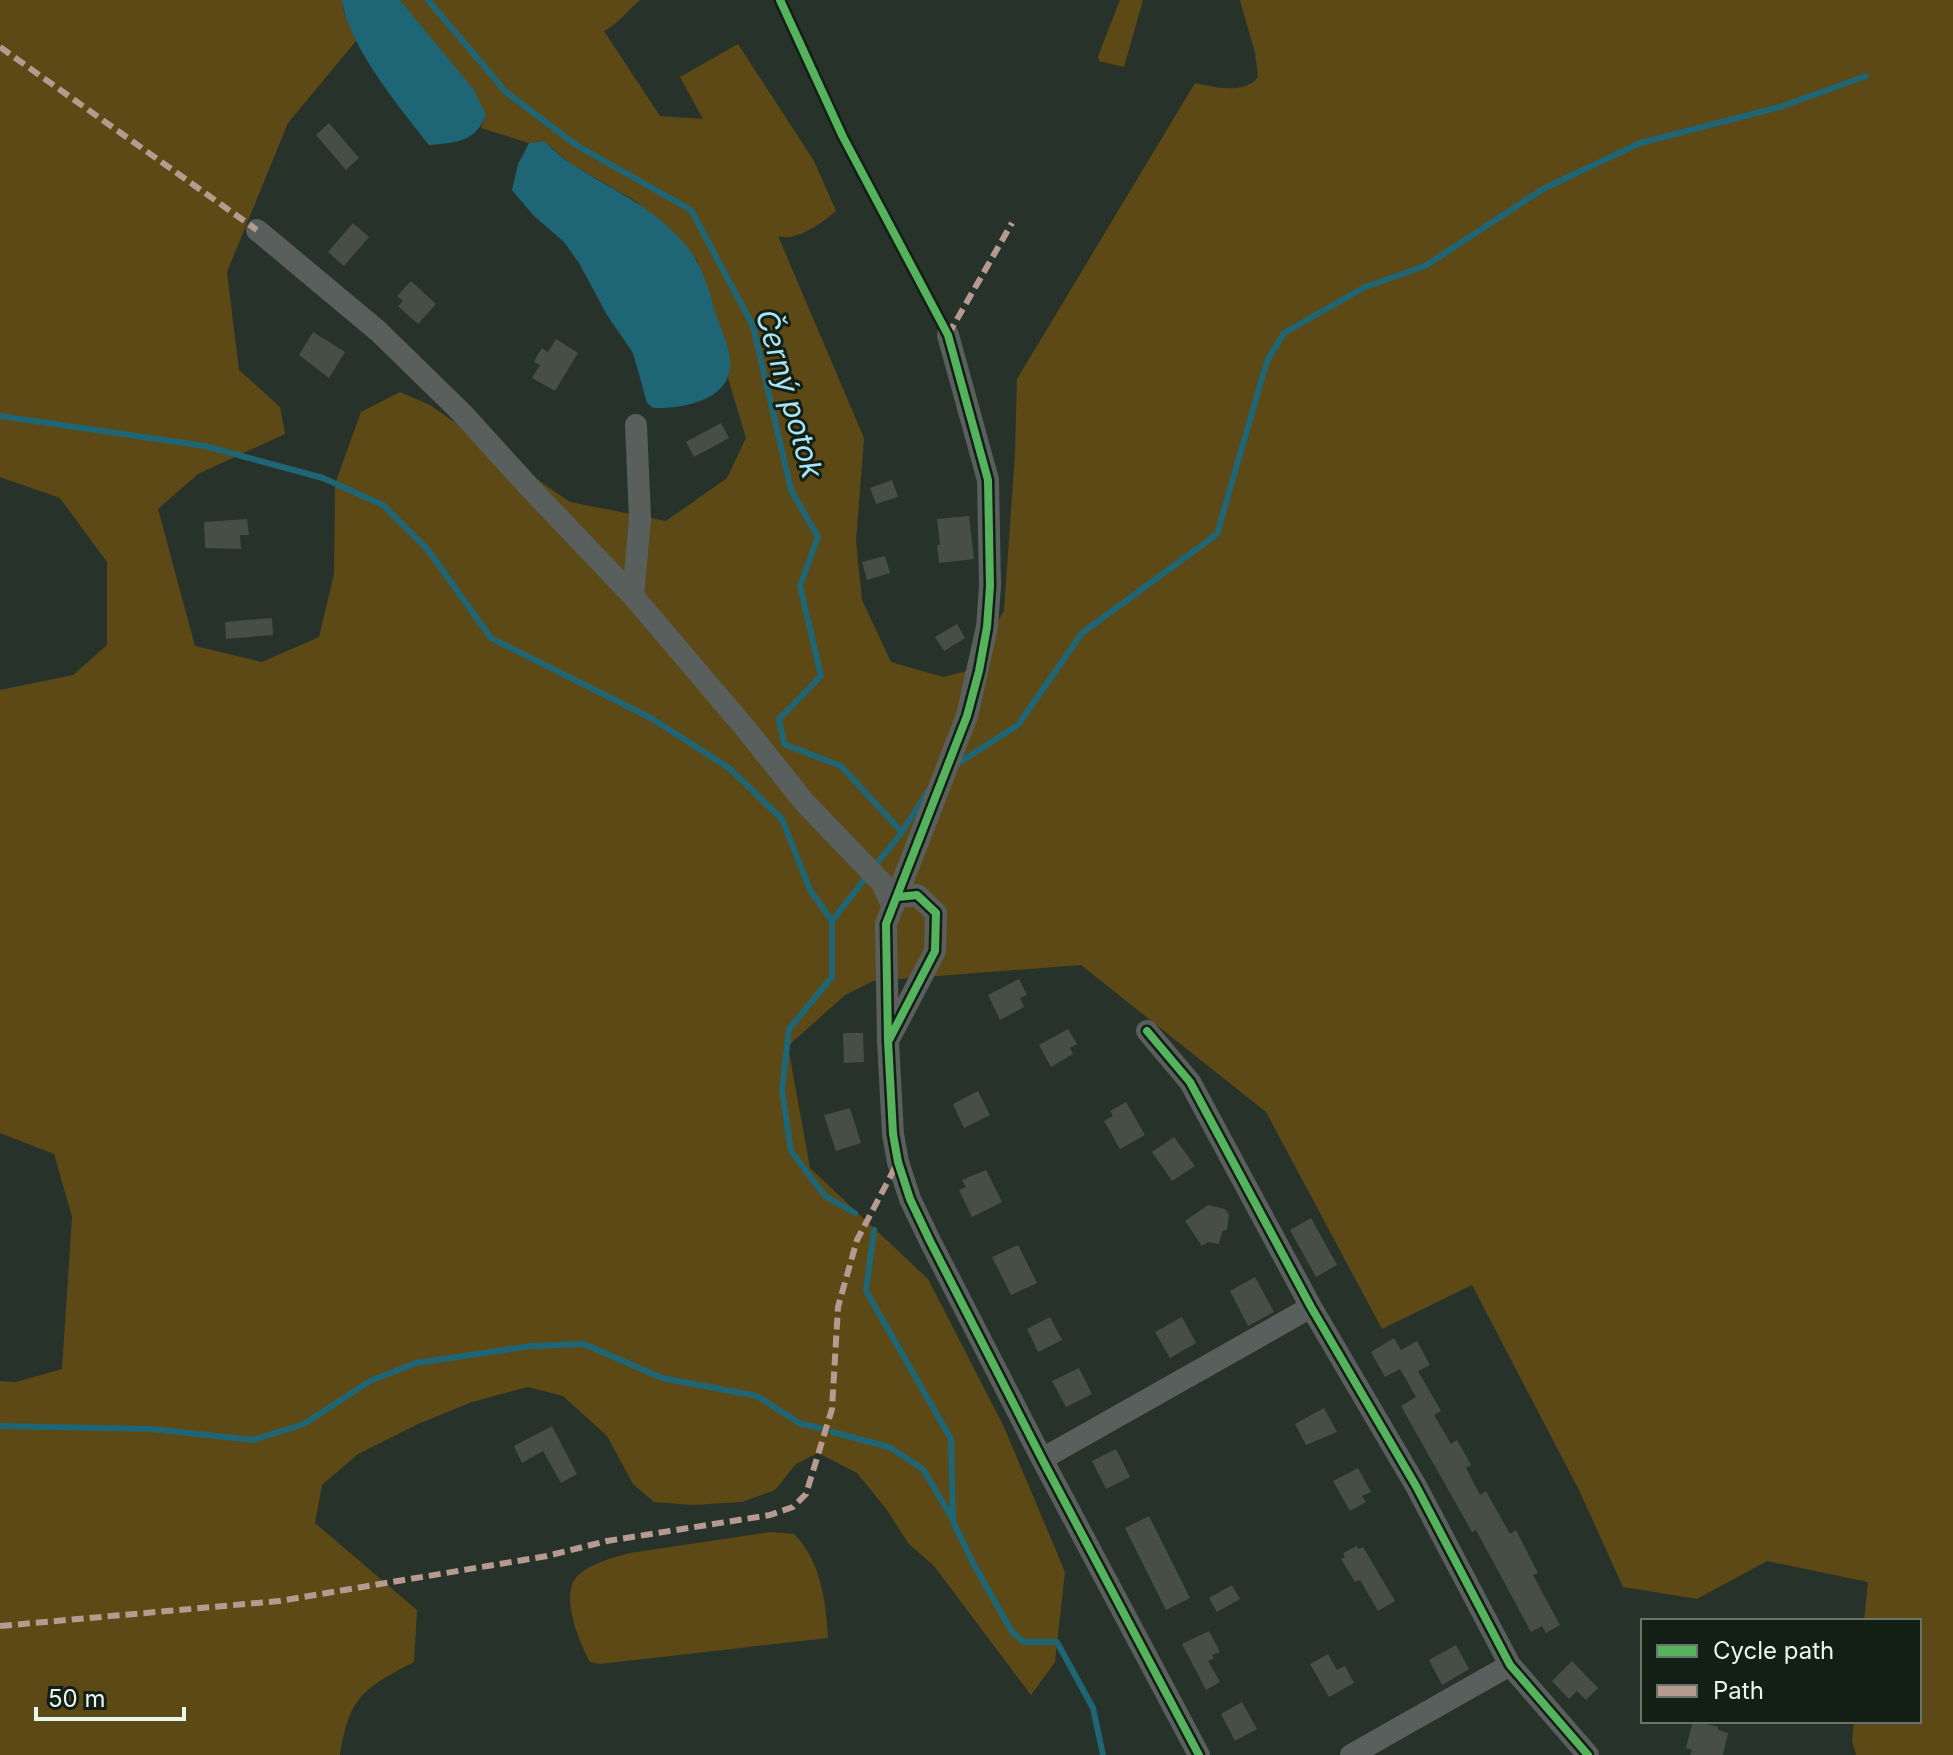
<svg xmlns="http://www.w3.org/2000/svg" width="1953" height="1755" viewBox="0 0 1953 1755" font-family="Inter,sans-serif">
<rect width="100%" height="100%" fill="#27332a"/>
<path fill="#5d4915" d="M0 0H342L344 12 356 41 288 123 227 272 239 370 280 407 285 434 198 474 158 509 195 646 262 662 319 637 334 574 335 484 361 412 400 392 430 405 570 502 666 521 727 478 746 438 728 378 730 359 697 260 637 202 571 164 544 141 529 143 481 128 486 115 400 0H640C629 9 616 26 604 31L660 116 703 119 680 77 738 44 814 161 836 211C822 223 796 242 778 236L864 438 856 541 862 600 891 662 943 677 967 671 1004 611 1015 454 1017 379 1195 83C1214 87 1245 95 1258 77L1255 53 1240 0H1953V1755H1856L1852 1741 1854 1721H1919V1621H1864L1868 1582 1767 1561 1697 1599 1623 1587 1579 1490 1472 1285 1382 1329 1266 1112 1081 965 873 981 845 995 788 1046 810 1168 928 1279 1004 1427 1065 1572 1055 1662 1031 1695 934 1566 908 1543 887 1510 857 1473 818 1453 796 1464 775 1490 742 1502 692 1505 654 1502 633 1484 607 1436 563 1396 528 1387 472 1402 418 1424 358 1454 322 1485 315 1523 417 1610 414 1662C363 1689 350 1695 340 1755H0V1381L16 1382 62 1369 72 1217 54 1154 0 1133V690L73 675 107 645V562L60 498 0 477Z
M1120 0H1143L1124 67 1099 61 1098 56Z
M771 1532 794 1534C821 1561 826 1602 828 1638L600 1664 590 1662C580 1644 561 1599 575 1579 585 1565 614 1557 630 1553Z"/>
<path fill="#1e6675" d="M342 0H400L474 90 486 115C476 142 455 143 429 145 401 109 348 46 342 0Z
M544 141C553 149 562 158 572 164 610 189 652 206 682 241 701 261 708 286 715 312 720 327 728 344 730 359 734 400 684 409 653 408L647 403 633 353 607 315 579 263 564 242 534 216 512 190 518 164 529 143Z"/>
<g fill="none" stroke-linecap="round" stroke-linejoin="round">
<path stroke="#1e6675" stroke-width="6" d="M428 0 506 92 576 145 691 210 753 326 791 490 818 537 800 586 821 676 779 719 784 744 841 766 902 832 874 867
M0 416 205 446 323 478 383 505 428 550 491 638 651 718 729 768 782 819 810 890 832 921
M957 764 1018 725 1082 633 1217 534 1267 361 1284 333 1365 287 1425 266 1543 189 1640 143 1780 107 1866 76
M902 832 928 791
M855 1213 825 1196 791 1151 782 1090 789 1029 832 977V921L867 876
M874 1230 866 1291 951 1439 953 1521 972 1561 1012 1632 1024 1642H1057L1093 1708 1103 1755
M0 1426 152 1429 253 1440 304 1424 370 1381 416 1363 531 1346 584 1344 662 1378 757 1396 801 1424 820 1428
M832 1432 889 1447 923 1469 952 1518"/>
</g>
<path fill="#474e45" d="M329 123 359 158 346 170 316 135Z
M353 223 369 237 344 266 328 252Z
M411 281 436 304 418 324 398 306 403 301 397 296Z
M313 332 345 352 329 378 299 355Z
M556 339 578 353 555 391 532 378 540 365 534 362 538 354 542 348 548 352Z
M721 423 729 438 694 457 686 442Z
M892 480 898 497 876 504 870 488Z
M969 516 974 559 939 563 937 545H940L937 519Z
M247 519 249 535H240L241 549 205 548 204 522Z
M885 556 890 573 867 580 862 562Z
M272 618 273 635 226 639 225 622Z
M957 624 965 638 944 651 935 637Z
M1019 979 1027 995 1020 998 1024 1007 1000 1020 988 995Z
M1068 1029 1077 1044 1070 1048 1073 1054 1051 1067 1039 1045Z
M843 1033H863L864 1062 844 1063Z
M978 1091 990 1115 964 1128 953 1104Z
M1126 1102 1145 1135 1120 1149 1104 1121 1113 1116 1110 1111Z
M850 1108 861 1143 836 1151 824 1115Z
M1174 1137 1195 1166 1172 1181 1152 1152Z
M986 1170 1002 1202 972 1217 959 1190 966 1187 962 1180Z
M1208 1205 1225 1209 1229 1215 1227 1229 1222 1232 1219 1244 1208 1242 1202 1246 1185 1221Z
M1311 1218 1337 1265 1316 1277 1290 1230Z
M1018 1245 1037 1283 1011 1295 992 1257Z
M1255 1277 1274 1312 1248 1326 1230 1291Z
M1050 1317 1062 1340 1038 1352 1027 1329Z
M1182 1317 1196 1343 1170 1358 1155 1332Z
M1394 1338 1401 1350 1417 1341 1430 1365 1418 1371 1441 1411 1434 1415 1451 1444 1457 1440 1471 1465 1466 1468 1480 1495 1486 1491 1510 1534 1516 1530 1538 1573 1533 1575 1560 1625 1546 1633 1542 1626 1531 1632 1476 1530 1472 1532 1401 1406 1416 1397 1400 1369 1385 1377 1371 1352Z
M1079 1368 1092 1394 1066 1407 1052 1381Z
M1324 1408 1337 1432 1306 1445 1295 1424Z
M552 1426 577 1474 561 1483 543 1451 522 1463 514 1446Z
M1116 1449 1130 1477 1106 1489 1092 1461Z
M1358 1468 1371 1492 1362 1496 1366 1502 1350 1511 1333 1481Z
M1149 1516 1190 1598 1166 1610 1125 1528Z
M1357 1546 1358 1549 1363 1547 1395 1601 1378 1611 1360 1580 1355 1582 1341 1559 1345 1557 1343 1553Z
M1232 1585 1240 1599 1217 1612 1209 1598Z
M1209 1631 1220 1652 1212 1655 1214 1658 1208 1661 1220 1682 1206 1690 1182 1644Z
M1456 1645 1469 1669 1442 1685 1429 1660Z
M1328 1654 1337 1670 1345 1666 1354 1683 1329 1697 1310 1664Z
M1572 1661 1598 1688 1586 1700 1577 1691 1569 1699 1552 1681Z
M1242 1702 1257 1729 1235 1741 1221 1714Z
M1693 1721 1718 1727V1730L1728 1733 1723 1755H1690L1692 1750 1686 1748Z"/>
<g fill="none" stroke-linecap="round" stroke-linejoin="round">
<path stroke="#595f5d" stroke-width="22" d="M257 230 378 331 462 413 531 489 633 596 746 729 805 803 882 883 893 907
M948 335 988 480 990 586 987 627 967 716 886 924 888 1041 893 1134 898 1162 910 1199 930 1241 1042 1459 1199 1755
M633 596 640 519 636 425
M1147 1031 1190 1082 1311 1307 1416 1486 1510 1665 1588 1755
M889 1039 935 951 936 913 917 895 898 897
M1042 1459 1311 1307
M1351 1755 1510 1665"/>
<path stroke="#b69a8f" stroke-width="6" stroke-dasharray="12 6" stroke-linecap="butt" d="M0 47 257 230
M948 335 1012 223
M0 1626 279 1601 547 1556 607 1541 770 1515 793 1507 806 1494 832 1409 838 1307 857 1240 898 1162"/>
<defs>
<path id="cycleway" d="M780 0 843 137 948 335 988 480 990 586 987 627 979 671 967 716 886 924 888 1041 893 1134 898 1162 910 1199 930 1241 1042 1459 1199 1755
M1147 1031 1190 1082 1311 1307 1416 1486 1510 1665 1588 1755
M889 1040 935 951 936 913 917 895 898 897"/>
</defs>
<use href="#cycleway" stroke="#131e15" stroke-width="13"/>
<use href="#cycleway" stroke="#56b35d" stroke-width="8"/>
</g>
<g text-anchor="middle" stroke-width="6" stroke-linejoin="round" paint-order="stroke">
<g font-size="30" font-style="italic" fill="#aae5f5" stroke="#131e15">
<text transform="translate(789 394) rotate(74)" y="10">Černý potok</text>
</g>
</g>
<rect x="1641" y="1619" width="280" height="104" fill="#131e15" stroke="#68756b" stroke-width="2"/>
<rect x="1657" y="1645" width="40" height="12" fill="#56b35d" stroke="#68756b" stroke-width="2"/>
<text x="1713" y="1659" font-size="24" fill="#e8f7eb">Cycle path</text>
<rect x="1657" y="1685" width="40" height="12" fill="#b69a8f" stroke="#68756b" stroke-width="2"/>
<text x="1713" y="1699" font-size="24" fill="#e8f7eb">Path</text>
<path d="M36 1707v12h148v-12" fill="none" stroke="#e8f7eb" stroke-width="4"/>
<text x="48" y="1707" font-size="24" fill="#e8f7eb" stroke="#131e15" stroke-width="6" paint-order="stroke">50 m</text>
</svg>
